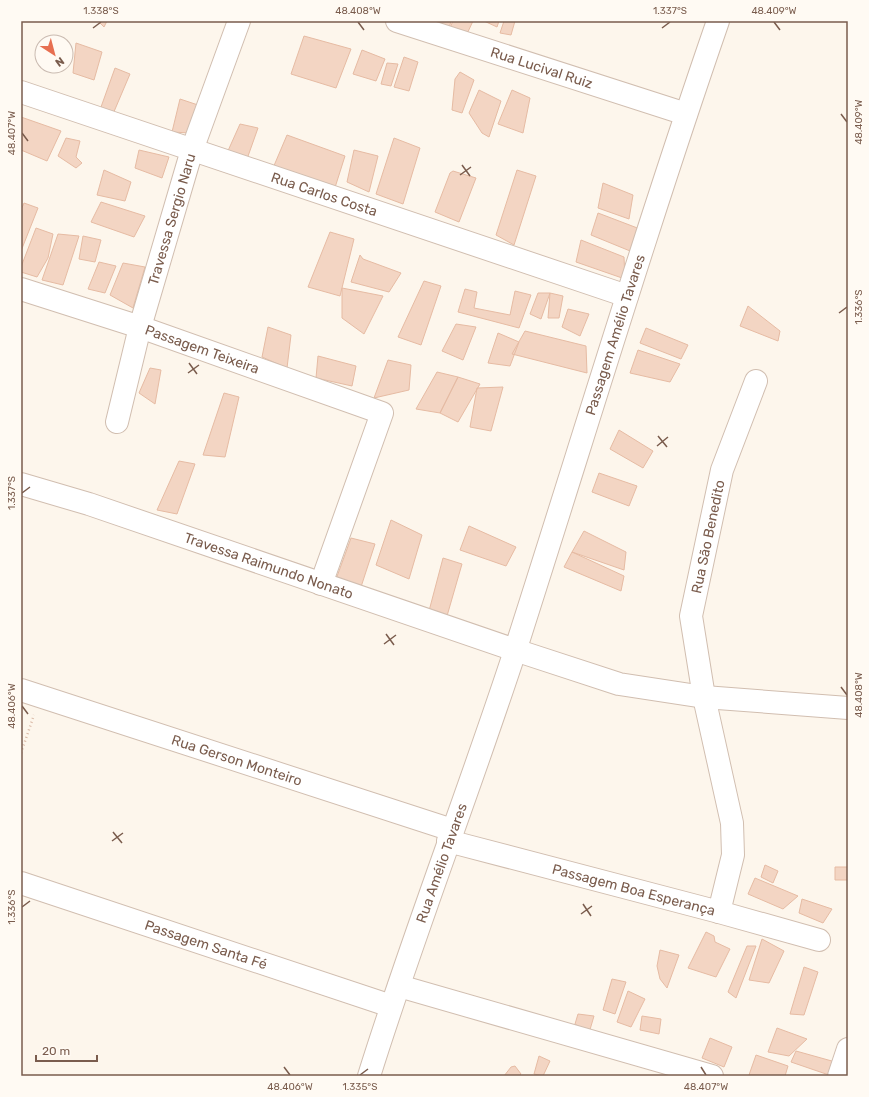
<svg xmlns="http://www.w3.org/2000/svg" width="869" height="1097" viewBox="0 0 869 1097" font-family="Rubik,sans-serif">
<rect width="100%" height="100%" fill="#fdf6ec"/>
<path fill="#f3d5c3" stroke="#e6bba3" d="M98 21H107L104 27Z
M433 21H451L448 32 432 25Z
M453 21H473L466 36 448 32Z
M484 21H499L497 27Z
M504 21H515L511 35 500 33Z
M304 36 351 49 336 88 291 74Z
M76 43 102 52 94 80 73 73Z
M362 50 385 59 376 81 353 74Z
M404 57 418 62 409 91 394 87Z
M387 63 398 64 391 86 381 84Z
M115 68 130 74 113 114 101 107Z
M460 72 474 80 462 113 452 110 455 79Z
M479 90 501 101 489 137 482 133 469 113Z
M512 90 530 98 523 133 498 124Z
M180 99 201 106 190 133 172 132Z
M21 117 61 131 47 161 21 150Z
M240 124 258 128 247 159 227 153Z
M287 135 345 156 332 197 273 168Z
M66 138 80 141 76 157 82 163 76 168 58 156Z
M394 138 420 148 403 204 376 194Z
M139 150 169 157 162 178 135 168Z
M354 150 378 156 369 192 347 182Z
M104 170 131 182 125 201 97 195Z
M517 170 536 176 514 245 496 235Z
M453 171 476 178 459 222 435 212 450 173Z
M603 183 633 195 629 219 598 208Z
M101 202 145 216 134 237 91 222Z
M24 203 38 208 21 251V210Z
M598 213 640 229 635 253 591 235Z
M36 228 53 234 48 258 37 277 21 272V267Z
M330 232 354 239 340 296 308 287Z
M58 234 79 236 63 285 42 280Z
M83 236 101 240 95 262 79 259Z
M581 240 624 257 625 279 576 262Z
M360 255 363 259 401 273 389 292 351 282Z
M99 262 116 266 105 293 88 289Z
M123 263 145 267 133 308 110 295Z
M424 281 441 286 421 345 398 337Z
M342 288 383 296 364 334 342 318Z
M465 289 477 292 474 308 510 315 515 291 531 295 519 328 458 312Z
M538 293H550L541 319 530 314Z
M550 293 563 296 559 318H548Z
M748 306 780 331 778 341 740 326Z
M568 309 589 314 580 336 562 327Z
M456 324 476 327 463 360 442 351Z
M268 327 291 335 287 368 262 357Z
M646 328 688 345 681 359 640 343Z
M525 331 586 346 587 373 512 354Z
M498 333 519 342 510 366 488 363Z
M638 350 680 364 670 382 630 373Z
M318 356 356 366 352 386 316 378Z
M388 360 411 365 409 390 374 398Z
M150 368 161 370 155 404 139 393Z
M437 372 458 377 440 413 416 409Z
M458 377 480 384 458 422 440 413Z
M503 387 491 431 470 427 477 388Z
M224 393 239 397 225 457 203 455Z
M619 430 653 451 643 468 610 449Z
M179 461 195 464 177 514 157 510Z
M599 473 637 486 629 506 592 492Z
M391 520 422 535 409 579 376 565Z
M469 526 516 547 506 566 460 550Z
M584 531 626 552 624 570 572 552Z
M351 538 375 544 360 590 335 582Z
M572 552 624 576 621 591 564 567Z
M443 558 462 564 447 616 429 611Z
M765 865 778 871 773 883 761 877Z
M835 867H848V880H835Z
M755 878 798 896 783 909 748 894Z
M802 899 832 909 823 923 799 913Z
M706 932 714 936 715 942 730 949 716 977 688 968Z
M762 939 784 951 769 983 749 980Z
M747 946H756L736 998 728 992Z
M660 950 679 955 667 988 660 979 657 966Z
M804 967 818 972 804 1015 790 1014Z
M612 979 626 982 615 1014 603 1010Z
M628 991 645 999 631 1027 617 1022Z
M578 1014 594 1016 589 1033 575 1024Z
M642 1016 661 1019 659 1034 640 1030Z
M777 1028 807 1039 789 1056 768 1052Z
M710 1038 732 1047 724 1067 702 1058Z
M796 1051 839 1063 829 1075 791 1062Z
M756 1055 788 1066 785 1076 749 1075Z
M539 1056 550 1061 543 1076 534 1074Z
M515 1066 521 1074 519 1076H504L511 1067Z"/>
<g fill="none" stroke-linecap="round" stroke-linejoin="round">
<defs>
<g id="minor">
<path id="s1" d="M397 21 686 114"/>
<path id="s2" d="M21 92 627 296"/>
<path id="s3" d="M21 289 140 327 382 413 321 584"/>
<path id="s4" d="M117 422 140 327 192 150 239 21"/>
<path id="s5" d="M21 484 89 504 515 650 619 684 704 697 848 708"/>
<path id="s6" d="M21 690 452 830"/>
<path id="s7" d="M448 841 719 912 819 940"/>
<path id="s8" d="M21 883 391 1006"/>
<path id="s9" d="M719 912 733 855 732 823 704 697 691 616 722 470 756 381"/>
<path d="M399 986 712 1076"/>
<path id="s10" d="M369 1076C414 932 469 792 516 648 583 439 646 229 718 21"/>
<path d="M839 1076 848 1049"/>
</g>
</defs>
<use href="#minor" stroke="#d1beb0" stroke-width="24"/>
<path stroke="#d9b8a5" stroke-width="2.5" stroke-dasharray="1 3" stroke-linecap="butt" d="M21 753 34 715"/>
<use href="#minor" stroke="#fff" stroke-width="22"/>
</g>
<path fill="none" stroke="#7a5c4d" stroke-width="1.5" d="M358 22 364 30M774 22 780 30M93 28 101 22M662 28 670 22M841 114 847 122M22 133 28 141M462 165 470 176M460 175 471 167M839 313 847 307M189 363 197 374M188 373 199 365M658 436 667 447M657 446 668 437M22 493 30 487M386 634 394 645M384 644 396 635M841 687 847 695M22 706 28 714M113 832 122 843M112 841 123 833M583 904 591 916M22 907 30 901M581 914 592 906M284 1067 290 1075M701 1067 706 1075M360 1075 368 1069"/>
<g text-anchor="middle" stroke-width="3" stroke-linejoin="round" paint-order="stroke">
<g font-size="14" fill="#7a5c4d" stroke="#fffaf3">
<text dy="5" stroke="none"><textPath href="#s1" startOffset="152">Rua Lucival Ruiz</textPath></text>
<text dy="5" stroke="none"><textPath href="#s2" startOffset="320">Rua Carlos Costa</textPath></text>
<text dy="5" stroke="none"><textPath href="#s4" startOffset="210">Travessa Sergio Naru</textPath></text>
<text dy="5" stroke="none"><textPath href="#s10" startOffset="781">Passagem Amélio Tavares</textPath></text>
<text dy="5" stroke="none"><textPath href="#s3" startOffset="191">Passagem Teixeira</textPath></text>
<text dy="5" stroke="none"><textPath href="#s9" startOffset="383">Rua São Benedito</textPath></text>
<text dy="5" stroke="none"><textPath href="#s5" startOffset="261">Travessa Raimundo Nonato</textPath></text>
<text dy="5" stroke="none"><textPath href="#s6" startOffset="227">Rua Gerson Monteiro</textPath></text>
<text dy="5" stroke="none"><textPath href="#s10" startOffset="225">Rua Amélio Tavares</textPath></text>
<text dy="5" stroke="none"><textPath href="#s7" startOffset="192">Passagem Boa Esperança</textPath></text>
<text dy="5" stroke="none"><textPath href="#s8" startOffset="195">Passagem Santa Fé</textPath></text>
</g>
</g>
<rect width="869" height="1097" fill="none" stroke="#fffaf3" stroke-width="44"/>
<g transform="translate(54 54) rotate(144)"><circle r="19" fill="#fffaf3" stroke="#cabbb1"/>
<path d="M0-3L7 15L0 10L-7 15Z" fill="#e76f51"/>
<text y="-6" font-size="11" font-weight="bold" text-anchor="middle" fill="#7a5c4d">N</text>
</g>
<path d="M36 1055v6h61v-6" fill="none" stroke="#7a5c4d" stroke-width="2"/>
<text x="42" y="1055" font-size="12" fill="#7a5c4d" stroke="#fffaf3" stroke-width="3" paint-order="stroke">20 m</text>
<rect x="22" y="22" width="825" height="1053" fill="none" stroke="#7a5c4d" stroke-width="1.5"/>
<g font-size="10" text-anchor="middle" fill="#7a5c4d">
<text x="101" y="14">1.338°S</text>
<text x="358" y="14">48.408°W</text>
<text x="670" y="14">1.337°S</text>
<text x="774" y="14">48.409°W</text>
<text transform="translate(858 122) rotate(-90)" y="4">48.409°W</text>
<text transform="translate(11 133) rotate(-90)" y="4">48.407°W</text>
<text transform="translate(858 307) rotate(-90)" y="4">1.336°S</text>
<text transform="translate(11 493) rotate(-90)" y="4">1.337°S</text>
<text transform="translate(858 695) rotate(-90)" y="4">48.408°W</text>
<text transform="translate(11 706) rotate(-90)" y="4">48.406°W</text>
<text transform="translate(11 907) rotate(-90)" y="4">1.336°S</text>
<text x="290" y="1090">48.406°W</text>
<text x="360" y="1090">1.335°S</text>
<text x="706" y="1090">48.407°W</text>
</g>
</svg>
